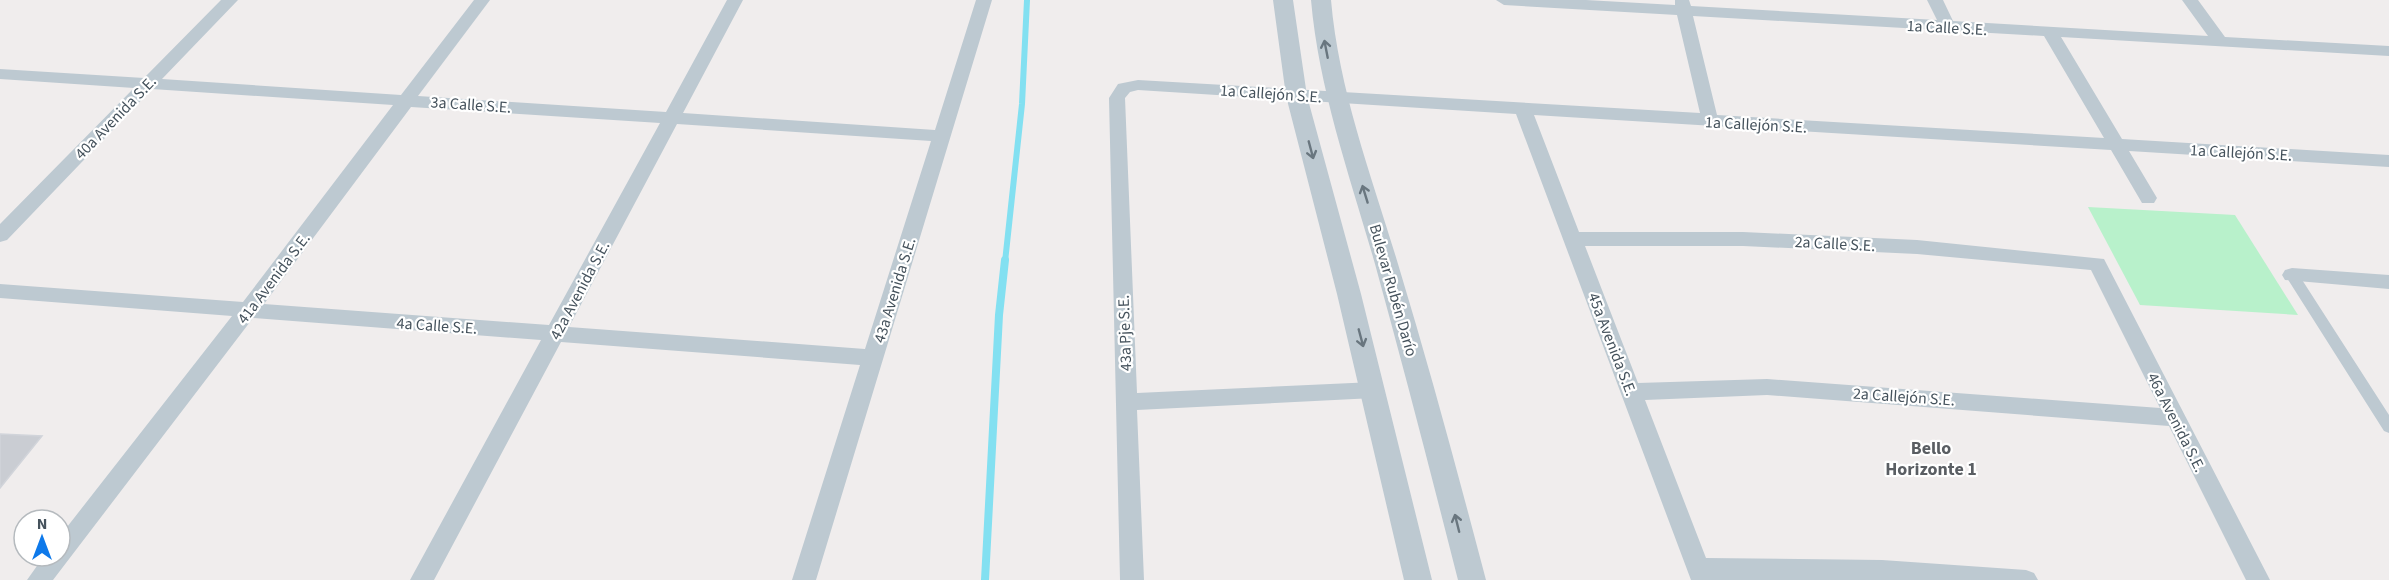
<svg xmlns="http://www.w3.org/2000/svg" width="2389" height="580" viewBox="0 0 2389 580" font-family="'Source Sans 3',sans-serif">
<rect width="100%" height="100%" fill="#f0eded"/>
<path fill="#b8f1cb" d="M2088 207 2235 215 2298 315 2140 305Z"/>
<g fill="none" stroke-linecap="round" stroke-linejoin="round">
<path stroke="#83e0f1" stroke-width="6" d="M1005 262 1022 104 1027 0"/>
<path stroke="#83e0f1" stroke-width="8" d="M985 580 999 315 1005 260"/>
</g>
<path fill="#cacdd3" stroke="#d1d4da" stroke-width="1.5" d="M0 434 42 436 0 488Z"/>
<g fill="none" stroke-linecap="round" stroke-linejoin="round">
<path fill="#bdc9d1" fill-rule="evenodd" d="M2292 270 2297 272 2389 415V433L2384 431 2287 278 2285 275Z"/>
<path fill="#bdc9d1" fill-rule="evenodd" d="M221 0H238L162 79 401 95 474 0H490L418 96 666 112 727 0H743L683 113 935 130 976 0H992L816 580H792L860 365 561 342 434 580H410L541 340 253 318 53 580H27L44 556H60V536L232 316 0 298V284L243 302 393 105 152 89 7 240 0 242V224L134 88 0 79V69L144 78ZM411 107 660 123 549 325 264 304ZM677 124 931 141 865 349 569 327Z
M1496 0H1586L1675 5V0H1689L1691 6 1937 20 1927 0H1943L1953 21 2208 36 2182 0H2198L2225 37 2389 46V56L2061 37 2122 139 2389 155V167L2129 151 2157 198 2154 203H2142L2111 150 1534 115 1579 232H1743L1917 240 2104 259 2270 580H2246L2169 426 1767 395 1645 400 1706 558 1882 560 2026 570 2034 573 2038 580H1691L1516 114 1138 90 1130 92 1125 98 1137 393 1374 382 1381 384 1384 390 1381 396 1374 398 1137 410 1144 580H1120L1109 98 1118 84 1138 80 1700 113 1677 15 1504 5ZM1693 16 2044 36 2104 138 1717 115ZM1585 246H1743L1917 254 2091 270 2160 408 1767 379 1638 383Z
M2292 268 2389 275V289L2285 280 2282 275 2285 270Z"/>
<path fill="#bdc9d1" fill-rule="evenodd" d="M1273 0H1293L1307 96 1361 294 1432 580H1404L1337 294 1286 96Z
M1311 0H1331C1339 92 1372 177 1398 264 1430 369 1458 474 1486 580H1458C1431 474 1404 369 1375 264 1350 176 1319 91 1311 0Z"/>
</g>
<defs><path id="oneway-shaft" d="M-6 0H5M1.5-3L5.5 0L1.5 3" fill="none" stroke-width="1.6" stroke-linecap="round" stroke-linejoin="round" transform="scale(1.5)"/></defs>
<g stroke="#69767f">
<use href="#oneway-shaft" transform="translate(1326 49) rotate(-101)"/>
<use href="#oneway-shaft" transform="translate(1311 150) rotate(75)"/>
<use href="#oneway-shaft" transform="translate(1365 194) rotate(-107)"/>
<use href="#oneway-shaft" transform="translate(1361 338) rotate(75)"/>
<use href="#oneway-shaft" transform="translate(1457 523) rotate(-104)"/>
</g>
<g text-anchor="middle" stroke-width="4.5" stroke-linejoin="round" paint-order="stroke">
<g font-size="16" fill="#45525c" stroke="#fff">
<text transform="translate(1947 27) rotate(3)" y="6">1a Calle S.E.</text>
<text transform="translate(1271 93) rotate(4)" y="6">1a Callejón S.E.</text>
<text transform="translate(471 104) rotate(4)" y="6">3a Calle S.E.</text>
<text transform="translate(115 117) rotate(-46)" y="6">40a Avenida S.E.</text>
<text transform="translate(1756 124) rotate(3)" y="6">1a Callejón S.E.</text>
<text transform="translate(2241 152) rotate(3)" y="6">1a Callejón S.E.</text>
<text transform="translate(1835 243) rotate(3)" y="6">2a Calle S.E.</text>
<text transform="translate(273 278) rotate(-53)" y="6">41a Avenida S.E.</text>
<text transform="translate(579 290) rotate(-62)" y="6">42a Avenida S.E.</text>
<text transform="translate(894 290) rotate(-73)" y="6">43a Avenida S.E.</text>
<text transform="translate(1394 290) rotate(74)" y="6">Bulevar Rubén Darío</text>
<text transform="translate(437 325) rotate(4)" y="6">4a Calle S.E.</text>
<text transform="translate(1124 333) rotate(-92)" y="6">43a Pje S.E.</text>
<text transform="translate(1613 344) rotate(69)" y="6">45a Avenida S.E.</text>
<text transform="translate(1904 396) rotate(4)" y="6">2a Callejón S.E.</text>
<text transform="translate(2177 422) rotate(63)" y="6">46a Avenida S.E.</text>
</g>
<g font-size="18" font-weight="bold" fill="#5a5e63" stroke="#fff">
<text x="1931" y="454">Bello<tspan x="1931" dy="21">Horizonte 1</tspan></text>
</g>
</g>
<g transform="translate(42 538)"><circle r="28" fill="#ffffff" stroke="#b5babe" stroke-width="1.5"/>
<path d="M0-4.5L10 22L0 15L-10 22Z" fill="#0e79ea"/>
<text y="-9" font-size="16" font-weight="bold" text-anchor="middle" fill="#45525c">N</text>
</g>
</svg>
